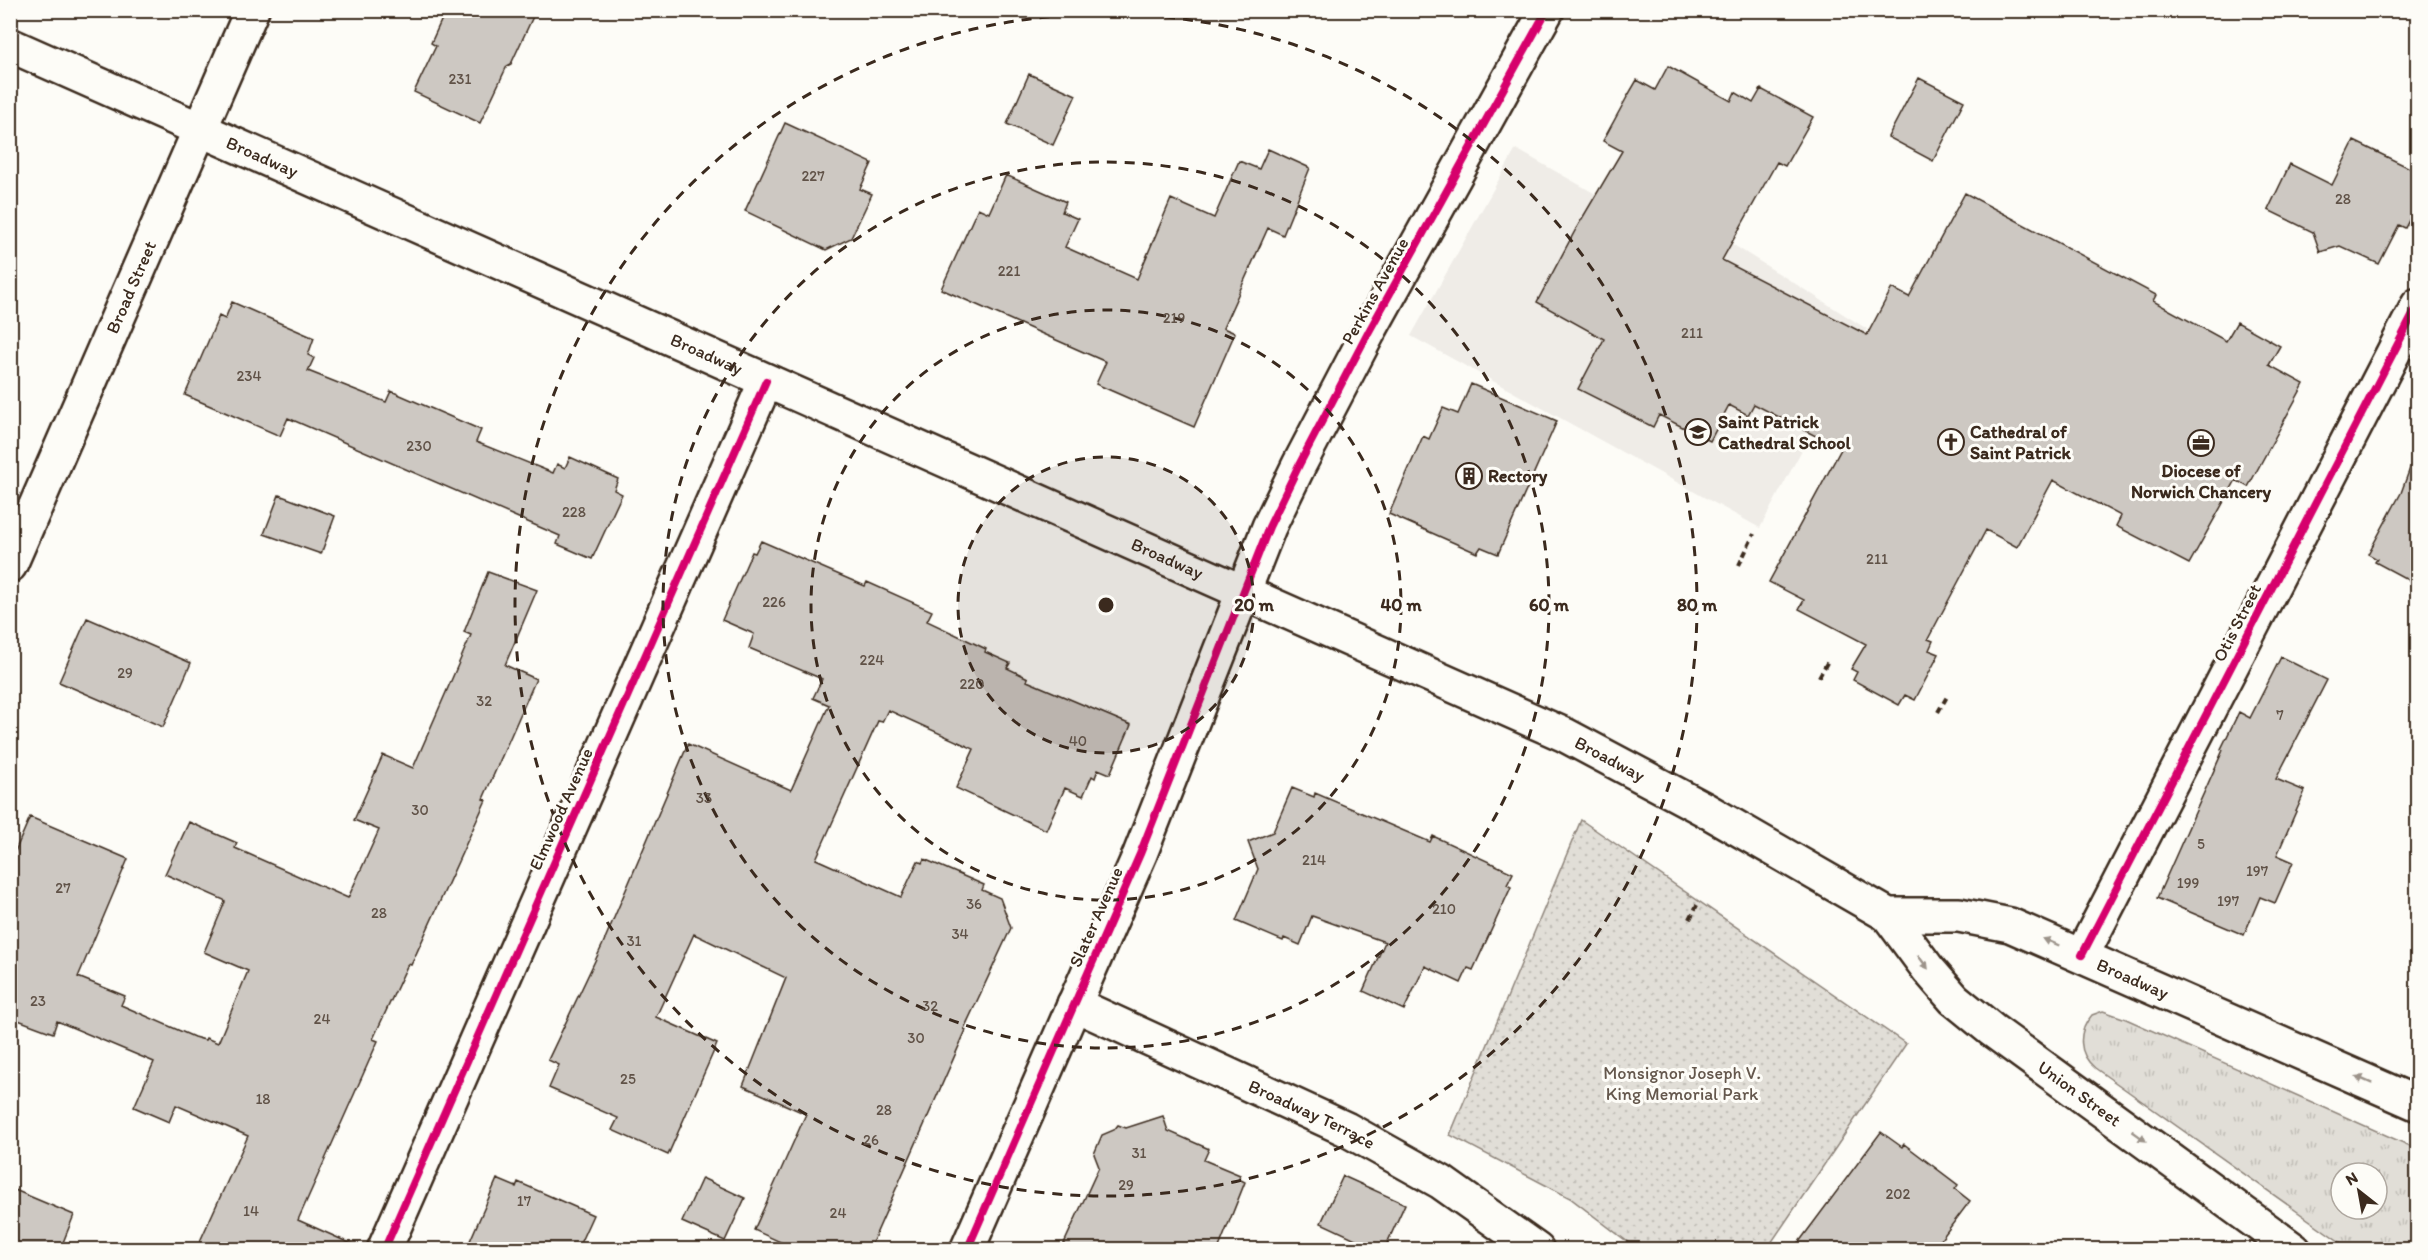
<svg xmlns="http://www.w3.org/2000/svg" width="2428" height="1260" viewBox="0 0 2428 1260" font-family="Itim,sans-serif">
<defs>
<pattern id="grass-tufts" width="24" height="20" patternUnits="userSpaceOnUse" patternTransform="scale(1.5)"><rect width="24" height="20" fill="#e1ded7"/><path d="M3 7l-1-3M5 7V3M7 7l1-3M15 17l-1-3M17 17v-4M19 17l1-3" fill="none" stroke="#c2bfb8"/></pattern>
<pattern id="park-dots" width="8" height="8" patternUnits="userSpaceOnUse" patternTransform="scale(1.5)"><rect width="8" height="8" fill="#e1ded7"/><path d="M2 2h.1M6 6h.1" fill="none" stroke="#c2bfb8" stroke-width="1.8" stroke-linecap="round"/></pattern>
</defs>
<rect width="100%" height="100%" fill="#fdfcf7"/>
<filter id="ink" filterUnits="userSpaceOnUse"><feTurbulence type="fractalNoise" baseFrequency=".0167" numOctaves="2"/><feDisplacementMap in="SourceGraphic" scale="12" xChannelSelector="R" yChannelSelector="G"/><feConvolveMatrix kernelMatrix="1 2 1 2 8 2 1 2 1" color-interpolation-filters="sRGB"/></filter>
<g filter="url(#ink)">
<path fill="#efece7" d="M1516 149 1684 244 1697 222 1867 329 1760 528 1411 336Z"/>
<path fill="url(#grass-tufts)" stroke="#8e847a" stroke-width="1.5" fill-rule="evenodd" d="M2103 1011 2126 1019 2417 1149V1249H2350L2095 1068C2078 1054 2077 1032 2092 1015ZM2341 1173H2377V1209H2341Z"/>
<path fill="url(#park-dots)" stroke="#8e847a" stroke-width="1.5" d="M1581 820 1906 1044 1767 1249H1637L1570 1198 1450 1135Z"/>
<path fill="#cdc8c2" stroke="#3b2a1e" stroke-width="1.5" d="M446 10H536L511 64 507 66 480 123 414 92 436 46 431 43Z
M1668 66 1731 101 1735 92 1753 103 1761 89 1813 117 1785 166 1777 162 1722 260 1867 335 1892 288 1909 297 1965 193 2156 295 2153 301 2226 341 2237 322 2280 346 2269 365 2304 384 2248 487 2236 480 2189 564 2116 526 2121 516 2053 480 2017 547 1986 530 1928 639 1933 641 1929 650 1939 654 1915 700 1905 695 1899 705 1853 680 1857 672 1851 669 1866 644 1799 609 1804 600 1769 582 1841 449 1754 404 1748 415 1729 405 1710 441 1659 415 1653 427 1578 389 1604 339 1537 302 1577 227 1622 151 1603 141 1627 97 1637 80 1655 90Z
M1029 74 1076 95 1053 145 1007 124Z
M1919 78 1964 101 1933 161 1888 137Z
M785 123 872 163 860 189 872 194 851 238 826 250 745 211Z
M2354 141 2418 172V202L2405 228 2399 225 2379 264 2340 246 2320 252 2313 232 2268 210 2290 164 2332 185Z
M1268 149 1310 168 1283 235 1268 228 1223 328 1235 333 1194 427 1096 384 1106 362 941 289 978 208 989 213 1006 175 1066 202 1062 212 1078 219 1065 247 1137 279 1171 199 1214 218 1239 161 1259 169Z
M232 302 314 338 308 355 314 358 308 371 386 402 391 391 481 430 476 442 553 473 557 464 565 468 570 457 618 479 614 490 622 494 592 559 557 544 560 536 288 418 280 436 185 395 219 316 225 319Z
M1471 384 1557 421 1498 554 1481 547 1477 553 1389 514 1423 436 1429 439 1443 408 1458 414Z
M2413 460 2418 461V585L2375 562 2377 559 2368 554 2401 493Z
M279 495 335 516 321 554 264 534Z
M761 541 865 586 867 582 932 611 927 621 986 649 985 652 1010 663 1007 668 1028 678 1027 681 1131 725 1110 774 1098 769 1095 778 1092 776 1083 796 1065 788 1046 830 956 788 974 749 888 710 882 722 878 721 816 859 901 897 918 861 922 863 924 859 984 885 982 890 1000 898 1011 928 964 1029 966 1030 869 1250H798L754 1230 806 1114 743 1086 786 978 694 934 656 1017 717 1044 668 1155 612 1130 618 1118 549 1088 559 1065 548 1060 602 946 688 744 791 790 829 705 813 698 822 679 749 648 754 634 722 620 752 552 755 553Z
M488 572 537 590 505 665 536 679 483 799 486 800 411 965 408 964 373 1039 378 1041 298 1220 365 1250H196L248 1136 176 1105 169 1122 134 1107 154 1062 57 1021 53 1033 10 1017V863L30 817 128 859 78 977 125 996 121 1005 194 1037 205 1040 206 1038 218 1043 248 971 204 952 225 902 224 900 165 874 189 822 237 843 235 848 348 898 379 830 354 820 383 755 413 768 471 635 464 632Z
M87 618 191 663 163 727 59 682Z
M2281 657 2327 680 2276 779 2305 791 2277 855 2293 862 2275 903 2260 897 2244 935 2157 898 2223 750 2221 749 2239 712 2250 718Z
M1292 788 1314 797 1315 793 1430 842 1433 836 1513 873 1507 885 1511 887 1473 970 1468 968 1461 983 1425 966 1404 1010 1363 991 1385 942 1312 916 1300 945 1284 938 1283 941 1236 921 1258 869 1248 842 1273 832Z
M1163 1116 1168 1131 1209 1149 1204 1160 1240 1175 1239 1179 1245 1182 1218 1250H1061L1099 1167 1094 1154 1102 1135 1114 1130 1118 1125 1126 1128Z
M1881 1132 1902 1147 1904 1144 1958 1185 1955 1189 1970 1201 1933 1250H1793Z
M1343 1176 1405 1204 1384 1250H1379L1321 1223Z
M702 1178 745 1198 725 1241 682 1222Z
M497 1179 516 1187 518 1182 593 1215 577 1250H466Z
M10 1188 74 1215 60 1250H10Z"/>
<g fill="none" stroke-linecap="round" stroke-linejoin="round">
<defs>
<g id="minor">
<path id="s1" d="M10 565 252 10"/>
<path d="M2082 955 2418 305"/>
<path id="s2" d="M1074 1004 1346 1129 1441 1182 1537 1250"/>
<path d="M384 1250 766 381"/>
<path d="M967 1250 1140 854 1269 527 1299 465 1368 333 1547 10"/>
</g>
<g id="secondary">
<path id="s3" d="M10 45 1565 735 1704 809 1888 915H1959L2010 925 2418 1104"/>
<path id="s4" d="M1888 915 1928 969 1954 999 1992 1030 2294 1250"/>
</g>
</defs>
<use href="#minor" stroke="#3b2a1e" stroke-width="38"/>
<use href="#secondary" stroke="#3b2a1e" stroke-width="38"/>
<path stroke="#3b2a1e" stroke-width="4" stroke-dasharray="6 4.5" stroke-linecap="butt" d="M1739 565 1754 534
M1819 677 1828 661
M1938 712 1948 695
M1690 919 1697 905"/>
<use href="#minor" stroke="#fdfcf7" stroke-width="33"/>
<use href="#secondary" stroke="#fdfcf7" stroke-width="33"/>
<defs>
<path id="cycleway" d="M2082 955 2418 305
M384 1250 766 381
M967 1250 1140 854 1269 527 1299 465 1368 333 1547 10"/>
</defs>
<use href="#cycleway" stroke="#fdfcf7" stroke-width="11"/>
<use href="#cycleway" stroke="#d6006c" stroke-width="8"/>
</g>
<defs><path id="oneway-solid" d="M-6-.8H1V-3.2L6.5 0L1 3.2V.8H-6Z" transform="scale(1.5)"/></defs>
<g fill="#9c938a">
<use href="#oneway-solid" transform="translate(2051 942) rotate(-157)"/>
<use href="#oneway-solid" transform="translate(1923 962) rotate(53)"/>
<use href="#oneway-solid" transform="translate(2364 1080) rotate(-156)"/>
<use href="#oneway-solid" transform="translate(2139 1136) rotate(36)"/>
</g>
</g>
<circle cx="1106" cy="605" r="148" fill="#3b2a1e" fill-opacity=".12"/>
<g fill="none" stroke="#3b2a1e" stroke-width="3" stroke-dasharray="10 8">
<circle cx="1106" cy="605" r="148"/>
<circle cx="1106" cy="605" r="295"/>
<circle cx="1106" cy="605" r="443"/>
<circle cx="1106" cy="605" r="591"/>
</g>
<defs>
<symbol id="school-ring" viewBox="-11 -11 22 22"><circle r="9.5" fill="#fdfcf7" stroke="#3b2a1e" stroke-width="1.5"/><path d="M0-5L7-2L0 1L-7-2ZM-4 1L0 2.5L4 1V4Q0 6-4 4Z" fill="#3b2a1e"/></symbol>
<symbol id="church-ring" viewBox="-11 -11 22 22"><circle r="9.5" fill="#fdfcf7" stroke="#3b2a1e" stroke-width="1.5"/><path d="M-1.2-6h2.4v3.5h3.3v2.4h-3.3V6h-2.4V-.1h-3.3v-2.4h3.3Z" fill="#3b2a1e"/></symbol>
<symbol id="office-ring" viewBox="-11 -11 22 22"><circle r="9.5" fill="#fdfcf7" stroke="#3b2a1e" stroke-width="1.5"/><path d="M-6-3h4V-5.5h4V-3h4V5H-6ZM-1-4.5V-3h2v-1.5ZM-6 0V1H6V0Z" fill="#3b2a1e"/></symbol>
<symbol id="building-ring" viewBox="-11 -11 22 22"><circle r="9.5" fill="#fdfcf7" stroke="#3b2a1e" stroke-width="1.5"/><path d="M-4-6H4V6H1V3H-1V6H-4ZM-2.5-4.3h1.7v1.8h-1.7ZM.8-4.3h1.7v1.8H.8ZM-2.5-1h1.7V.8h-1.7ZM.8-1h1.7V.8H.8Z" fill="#3b2a1e"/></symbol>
</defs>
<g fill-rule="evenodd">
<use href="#school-ring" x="1683" y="417" width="30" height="30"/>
<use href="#church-ring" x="1936" y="427" width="30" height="30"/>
<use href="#office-ring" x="2186" y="428" width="30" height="30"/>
<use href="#building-ring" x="1454" y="461" width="30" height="30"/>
</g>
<g text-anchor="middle" stroke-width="6" stroke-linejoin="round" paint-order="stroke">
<g font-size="15" fill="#605247">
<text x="460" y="84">231</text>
<text x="813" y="181">227</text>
<text x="2343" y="204">28</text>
<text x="1009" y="276">221</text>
<text x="1174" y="323">219</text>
<text x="1692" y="338">211</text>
<text x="249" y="381">234</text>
<text x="419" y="451">230</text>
<text x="574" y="517">228</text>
<text x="1877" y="564">211</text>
<text x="774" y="607">226</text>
<text x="872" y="665">224</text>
<text x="125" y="678">29</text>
<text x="972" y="689">220</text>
<text x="484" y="706">32</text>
<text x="2280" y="720">7</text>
<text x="1078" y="746">40</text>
<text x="704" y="803">33</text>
<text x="420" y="815">30</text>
<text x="2201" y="849">5</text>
<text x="1314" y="865">214</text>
<text x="2257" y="876">197</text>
<text x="2188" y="888">199</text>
<text x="63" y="893">27</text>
<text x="2228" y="906">197</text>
<text x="974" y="909">36</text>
<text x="1444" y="914">210</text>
<text x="379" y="918">28</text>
<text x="960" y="939">34</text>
<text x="634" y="946">31</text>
<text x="38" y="1006">23</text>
<text x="930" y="1011">32</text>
<text x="322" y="1024">24</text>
<text x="916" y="1043">30</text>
<text x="628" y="1084">25</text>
<text x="263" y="1104">18</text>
<text x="884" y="1115">28</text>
<text x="871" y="1145">26</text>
<text x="1139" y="1158">31</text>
<text x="1126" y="1190">29</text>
<text x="1898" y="1199">202</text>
<text x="524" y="1206">17</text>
<text x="251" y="1216">14</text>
<text x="838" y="1218">24</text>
</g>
<g font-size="18" fill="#3b2a1e" stroke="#fdfcf7">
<text dy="6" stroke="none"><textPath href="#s3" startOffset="276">Broadway</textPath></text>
<text dy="6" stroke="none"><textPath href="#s1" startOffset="303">Broad Street</textPath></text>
<text transform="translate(1375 291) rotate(-61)" y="6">Perkins Avenue</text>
<text dy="6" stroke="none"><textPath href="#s3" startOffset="762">Broadway</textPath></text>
<text dy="6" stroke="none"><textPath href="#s3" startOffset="1266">Broadway</textPath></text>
<text transform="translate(2237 623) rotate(-63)" y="6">Otis Street</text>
<text dy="6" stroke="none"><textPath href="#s3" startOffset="1752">Broadway</textPath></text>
<text transform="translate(561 809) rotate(-66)" y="6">Elmwood Avenue</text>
<text transform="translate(1096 917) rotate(-66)" y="6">Slater Avenue</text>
<text dy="6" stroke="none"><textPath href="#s3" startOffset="2328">Broadway</textPath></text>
<text dy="6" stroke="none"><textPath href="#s4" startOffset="264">Union Street</textPath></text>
<text dy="6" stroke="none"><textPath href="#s2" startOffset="262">Broadway Terrace</textPath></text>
</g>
<g font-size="18" font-weight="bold" fill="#3b2a1e" stroke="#fdfcf7" text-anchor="start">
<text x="1718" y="428">Saint Patrick<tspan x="1718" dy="21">Cathedral School</tspan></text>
<text x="1970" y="438">Cathedral of<tspan x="1970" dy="21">Saint Patrick</tspan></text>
<text x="2201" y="477" text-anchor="middle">Diocese of<tspan x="2201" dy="21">Norwich Chancery</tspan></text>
<text x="1488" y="482">Rectory</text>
</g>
<g font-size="18" fill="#64574c" stroke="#fdfcf7">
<text x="1682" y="1079">Monsignor Joseph V.<tspan x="1682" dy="21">King Memorial Park</tspan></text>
</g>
</g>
<circle cx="1106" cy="605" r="9" fill="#3b2a1e" stroke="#fdfcf7" stroke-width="3"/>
<g font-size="18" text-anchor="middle" font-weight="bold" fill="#3b2a1e" stroke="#fdfcf7" stroke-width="6" stroke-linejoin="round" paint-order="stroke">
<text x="1254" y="611">20 m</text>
<text x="1401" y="611">40 m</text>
<text x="1549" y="611">60 m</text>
<text x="1697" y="611">80 m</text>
</g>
<rect width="2428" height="1260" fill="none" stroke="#fdfcf7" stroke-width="36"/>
<rect x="18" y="18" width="2392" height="1224" fill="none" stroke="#3b2a1e" stroke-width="2" filter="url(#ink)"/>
<g transform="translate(2359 1191) rotate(329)"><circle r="28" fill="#fdfcf7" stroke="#afa8a0" stroke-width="1.5"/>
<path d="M0-4.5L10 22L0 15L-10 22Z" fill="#3b2a1e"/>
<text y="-9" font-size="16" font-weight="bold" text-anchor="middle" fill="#3b2a1e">N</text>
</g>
</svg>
